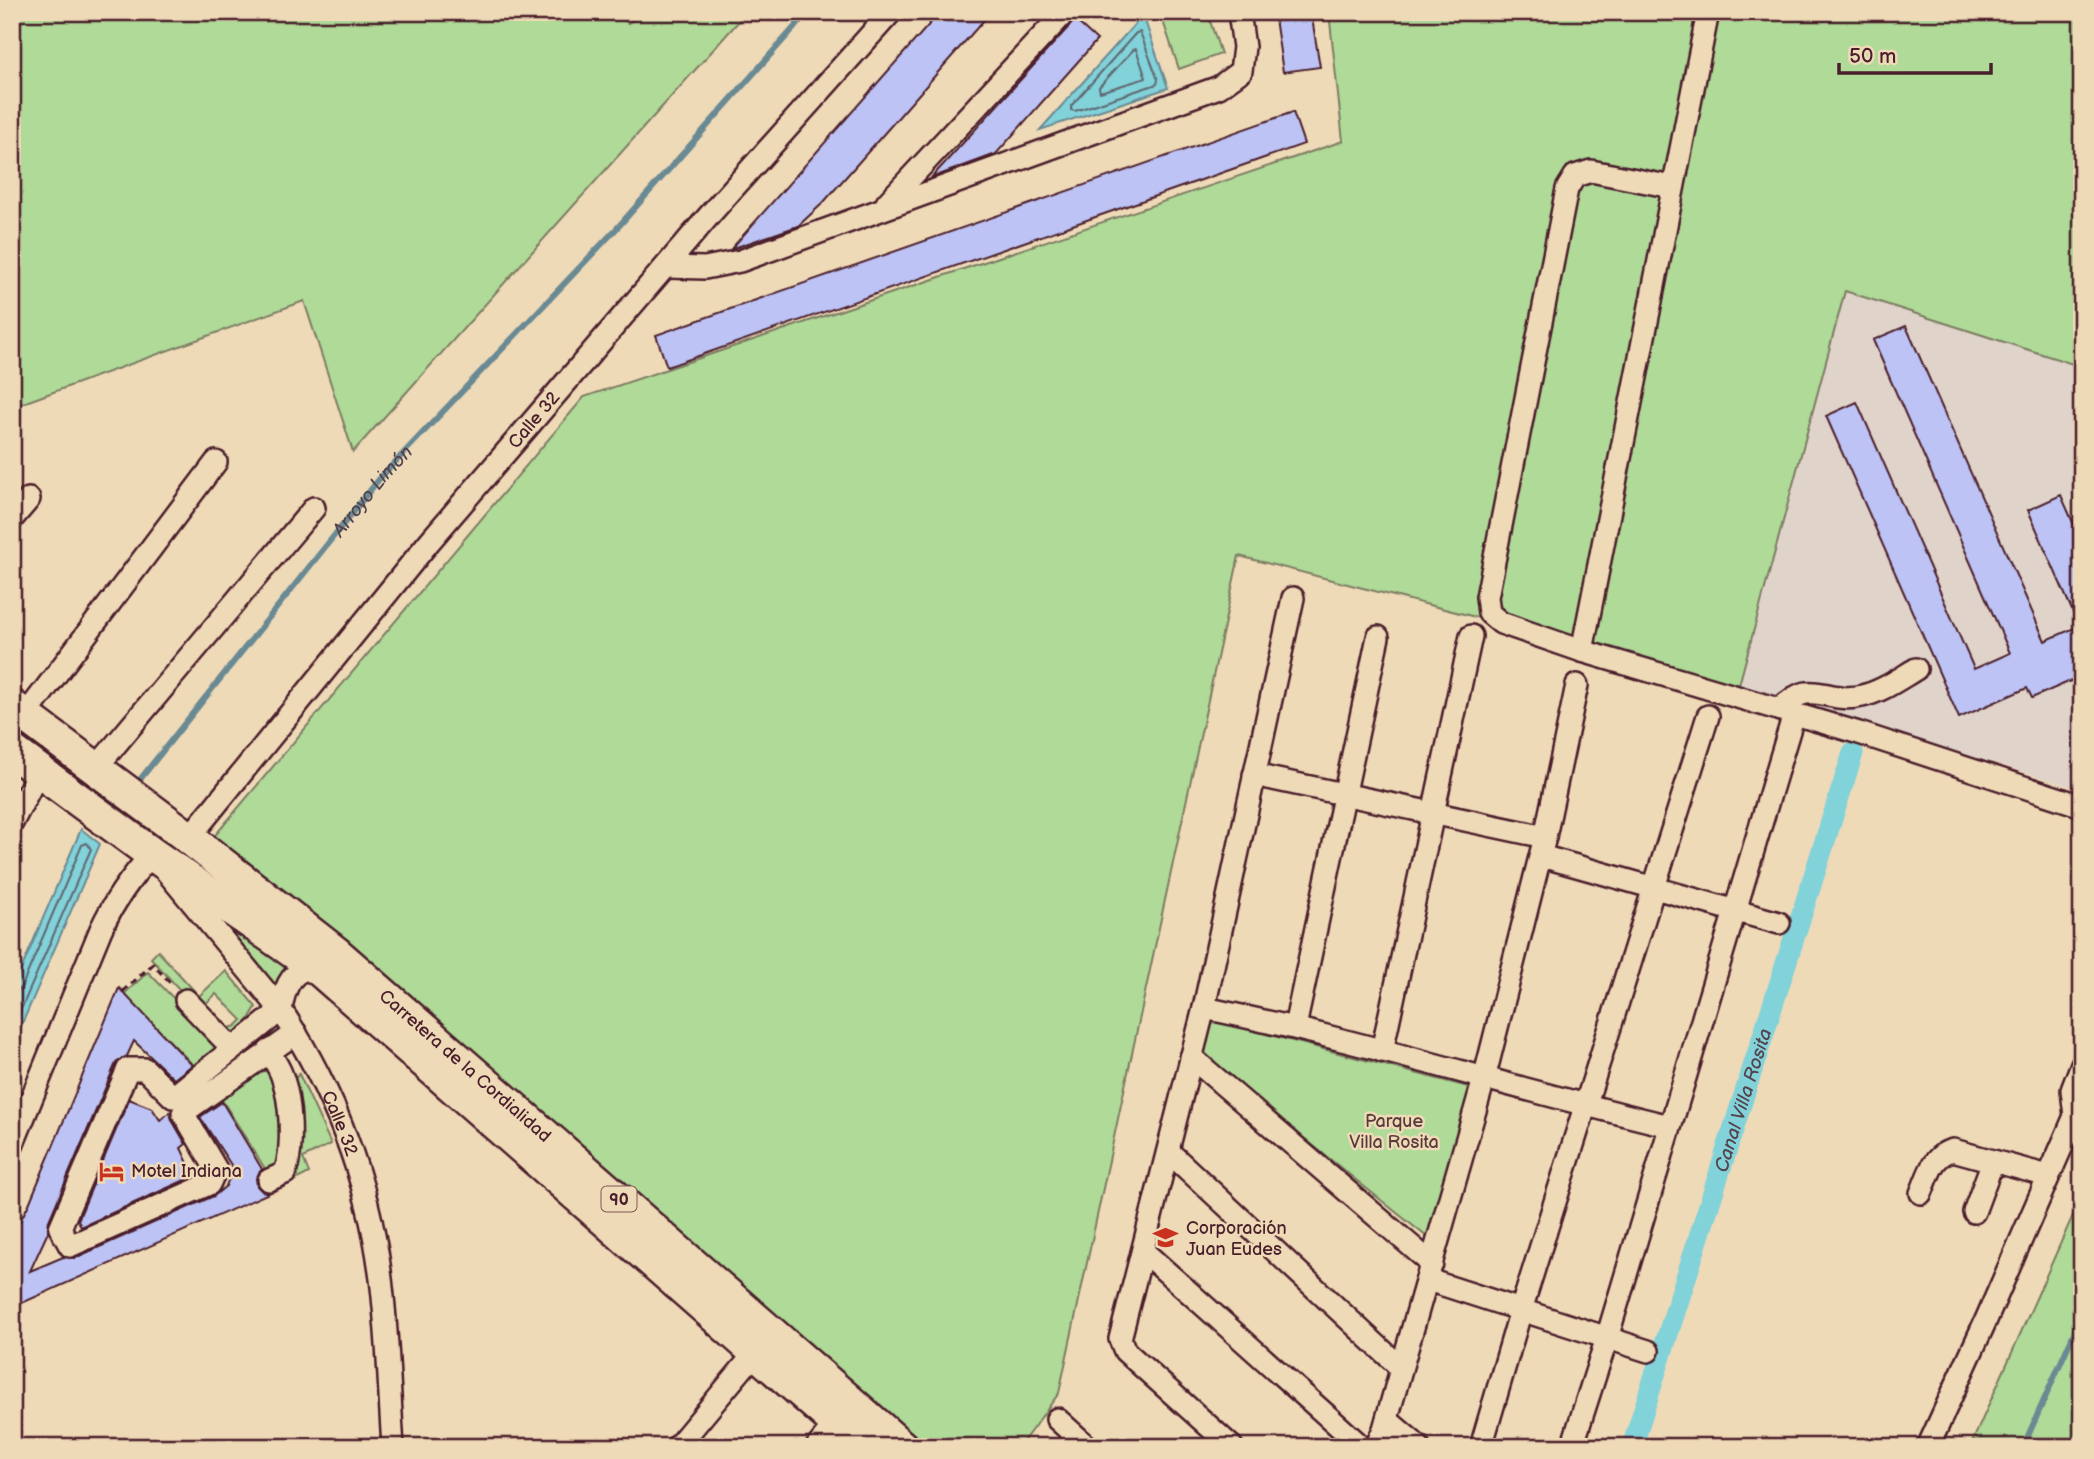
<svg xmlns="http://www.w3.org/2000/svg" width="2094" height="1459" viewBox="0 0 2094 1459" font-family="'Balsamiq Sans',sans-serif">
<rect width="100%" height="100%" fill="#efdab8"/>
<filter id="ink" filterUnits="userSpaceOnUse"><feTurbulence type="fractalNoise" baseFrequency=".0143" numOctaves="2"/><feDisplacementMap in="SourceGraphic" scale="14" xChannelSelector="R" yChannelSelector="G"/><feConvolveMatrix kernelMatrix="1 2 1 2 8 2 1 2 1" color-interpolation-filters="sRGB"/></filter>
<g filter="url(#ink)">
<path fill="#e0d3ca" d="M1845 290 2082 365V790L1739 685Z"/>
<path fill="#afda98" stroke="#7c7c62" stroke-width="2" d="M12 12H611L628 23 648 12H747L353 452 304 301 12 407Z
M1160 12H1207L1221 54 1179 69Z
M1329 12H2082V367L1845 291 1739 685 1239 556 1059 1393 1019 1447H917L212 839 584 397 1343 141Z
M168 870 292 965C281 970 277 978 276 989Z
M158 951 199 996 226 971 256 1007 238 1038 227 1033 229 1028 236 1026 242 1020 216 994 201 1008 188 999 151 958Z
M148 972 219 1045V1052L198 1070 124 994Z
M1209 1019 1472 1088 1427 1237 1199 1054Z
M262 1070 272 1073 279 1089 280 1168 269 1175 219 1095Z
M299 1074 331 1144 303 1158 309 1173 284 1186 281 1181 292 1082Z
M2082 1195V1441L2079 1447H1970Z"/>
<path fill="#81d2d9" stroke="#6b8a93" stroke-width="2" d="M1143 15 1168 88 1040 130Z
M81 829 100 844 12 1047V991Z"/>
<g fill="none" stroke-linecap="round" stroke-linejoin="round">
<path stroke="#606771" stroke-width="2" d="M1140 32 1158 80 1157 84 1075 111 1071 110V106L1136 33Z
M1136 49 1146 78 1100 92 1099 87 1133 50Z
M12 991 18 990 22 986 82 845 87 843 91 849 12 1030"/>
<g stroke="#6b8a93" stroke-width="6">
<path id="s1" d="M134 787 380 478 618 227 808 12"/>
<path d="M2023 1447 2082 1315"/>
</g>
<path stroke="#81d2d9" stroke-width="21" id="s2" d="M1632 1447 1853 753"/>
</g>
<path fill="#bdc3f4" stroke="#4a1f2b" stroke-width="2" d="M940 12H991L823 203 798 226 731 249Z
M1274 12H1311L1320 67 1283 72Z
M1075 20 1097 40 996 154 931 178Z
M1293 112 1304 144 667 367 656 335Z
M1906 326 2045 641 2079 626 2028 510 2061 495 2082 543V676L2032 698 2027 688 1959 718 1826 416 1857 402 1974 669 2010 653 1873 340Z
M119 988 192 1065 174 1079 134 1041 127 1056 116 1063 48 1223V1232L30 1271 63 1257 75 1258 214 1196 226 1186 233 1168 200 1117 222 1102 262 1169 256 1178 257 1186 262 1191 269 1193 15 1306 12 1311V1236L29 1204Z
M129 1099 152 1108 160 1120 170 1112 172 1120 186 1144 181 1148 194 1176 81 1227 78 1220Z"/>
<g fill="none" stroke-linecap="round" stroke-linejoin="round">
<defs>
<g id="minor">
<path d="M1672 187 1591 171 1575 176 1567 189 1487 597 1489 613 1501 623 1582 651 1859 733 2082 806"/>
<path d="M887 203 1065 12"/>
<path d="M667 267 705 268 740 261 1219 87 1241 71 1244 47 1239 12"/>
<path d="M12 519 29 499"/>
<path d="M1582 651 1708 12"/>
<path d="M1780 710C1811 675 1827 705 1862 696 1881 692 1899 679 1916 669"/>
<path d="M25 716 216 462"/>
<path d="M96 768 314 508"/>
<path d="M1254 775 1545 837"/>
<path d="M12 823 39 771"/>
<path id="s3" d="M189 838 429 542 713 211 891 12"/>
<path d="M1541 856 1779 923"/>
<path d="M186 1000 233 1049"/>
<path d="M1204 1008C1361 1040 1514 1089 1670 1126"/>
<path d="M1295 1027 1378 637"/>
<path d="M296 1033 183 1113 216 1169 209 1184 70 1246 60 1228 128 1069H145L173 1097 281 1010C284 988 293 962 321 971"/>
<path d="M269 1051C273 1059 279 1067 282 1076 291 1101 294 1147 285 1173L269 1180"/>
<path d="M1382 1051 1471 636"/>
<path d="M1191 1057 1432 1264"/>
<path d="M2075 1116 2072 1090 2082 1064"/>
<path id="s4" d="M12 1146 101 929C114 901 131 877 152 854L281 1010C333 1089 367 1177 380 1271 388 1329 389 1388 393 1447"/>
<path d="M1169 1152 1400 1367"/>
<path d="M1921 1193C1929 1175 1932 1155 1953 1150L2048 1176"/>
<path d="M1974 1212 1993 1161"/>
<path d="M1143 1251 1362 1447"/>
<path d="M1428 1280 1648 1351"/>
<path d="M1057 1419 1088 1447"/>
<path d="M1387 1420 1419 1447"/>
<path d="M677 1447 756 1352"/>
<path d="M817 1447 836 1423"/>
<path d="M1232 1447 1125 1351 1120 1339 1204 1008 1293 598"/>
<path d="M1376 1447 1384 1429 1484 1079 1545 837 1577 685"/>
<path d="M1481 1447 1521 1310 1708 716"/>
<path d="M1572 1447 1607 1338 1794 714"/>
<path d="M1928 1447 1986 1320 2082 1100"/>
</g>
<g id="highway">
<path id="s5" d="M12 706 189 838 335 952 902 1447"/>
<path d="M12 751 152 854 321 971 864 1447"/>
</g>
</defs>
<use href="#minor" stroke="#4a1f2b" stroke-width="26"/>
<use href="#highway" stroke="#4a1f2b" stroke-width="37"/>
<path stroke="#4a1f2b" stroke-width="3.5" stroke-dasharray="7 5" stroke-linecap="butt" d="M122 992 153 964 173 986"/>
<use href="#minor" stroke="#efdab8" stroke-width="21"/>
<use href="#highway" stroke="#efdab8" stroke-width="32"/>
</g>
</g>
<defs>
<symbol id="hotel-bare" viewBox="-9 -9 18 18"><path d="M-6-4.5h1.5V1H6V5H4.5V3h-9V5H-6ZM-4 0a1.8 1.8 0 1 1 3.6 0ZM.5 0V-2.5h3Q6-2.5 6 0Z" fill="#c8321e" stroke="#efdab8" stroke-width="2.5" paint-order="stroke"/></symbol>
<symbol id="school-bare" viewBox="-9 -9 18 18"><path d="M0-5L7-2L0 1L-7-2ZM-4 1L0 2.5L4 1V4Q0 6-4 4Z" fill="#c8321e" stroke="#efdab8" stroke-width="2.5" paint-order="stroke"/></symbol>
</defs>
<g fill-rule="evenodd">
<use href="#hotel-bare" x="94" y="1154" width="35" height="35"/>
<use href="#school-bare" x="1148" y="1220" width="35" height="35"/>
</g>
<g text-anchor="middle" stroke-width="5" stroke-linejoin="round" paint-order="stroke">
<rect fill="#efdab8" stroke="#7c5755" stroke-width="2" x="601.5" y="1186.5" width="35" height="25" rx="5"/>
<g font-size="16" font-weight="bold" fill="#4a1f2b">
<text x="619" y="1205">90</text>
</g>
<g font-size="18" fill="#4a1f2b" stroke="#efdab8">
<text dy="6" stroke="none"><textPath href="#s3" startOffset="542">Calle 32</textPath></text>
<text dy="6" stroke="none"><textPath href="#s5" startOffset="579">Carretera de la Cordialidad</textPath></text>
<text dy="6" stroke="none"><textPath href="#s4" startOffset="656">Calle 32</textPath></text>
</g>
<g font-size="18" fill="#593b3b" stroke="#efdab8">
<text x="1394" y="1127">Parque<tspan x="1394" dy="21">Villa Rosita</tspan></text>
</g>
<g font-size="18" fill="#4a1f2b" stroke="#efdab8" text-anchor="start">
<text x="131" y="1177">Motel Indiana</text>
<text x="1186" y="1234">Corporación<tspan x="1186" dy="21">Juan Eudes</tspan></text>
</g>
<g font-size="19" font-style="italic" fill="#55434e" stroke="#efdab8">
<text dy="7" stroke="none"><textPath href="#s1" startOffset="380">Arroyo Limón</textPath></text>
<text dy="7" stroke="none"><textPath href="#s2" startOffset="364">Canal Villa Rosita</textPath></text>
</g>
</g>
<rect width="2094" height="1459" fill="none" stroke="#efdab8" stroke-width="42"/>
<rect x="21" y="21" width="2052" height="1417" fill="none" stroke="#4a1f2b" stroke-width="2.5" filter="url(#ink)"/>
<path d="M1839 63v10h152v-10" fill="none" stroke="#4a1f2b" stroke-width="3.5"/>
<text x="1849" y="63" font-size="21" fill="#4a1f2b" stroke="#efdab8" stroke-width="5" paint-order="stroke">50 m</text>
</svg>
